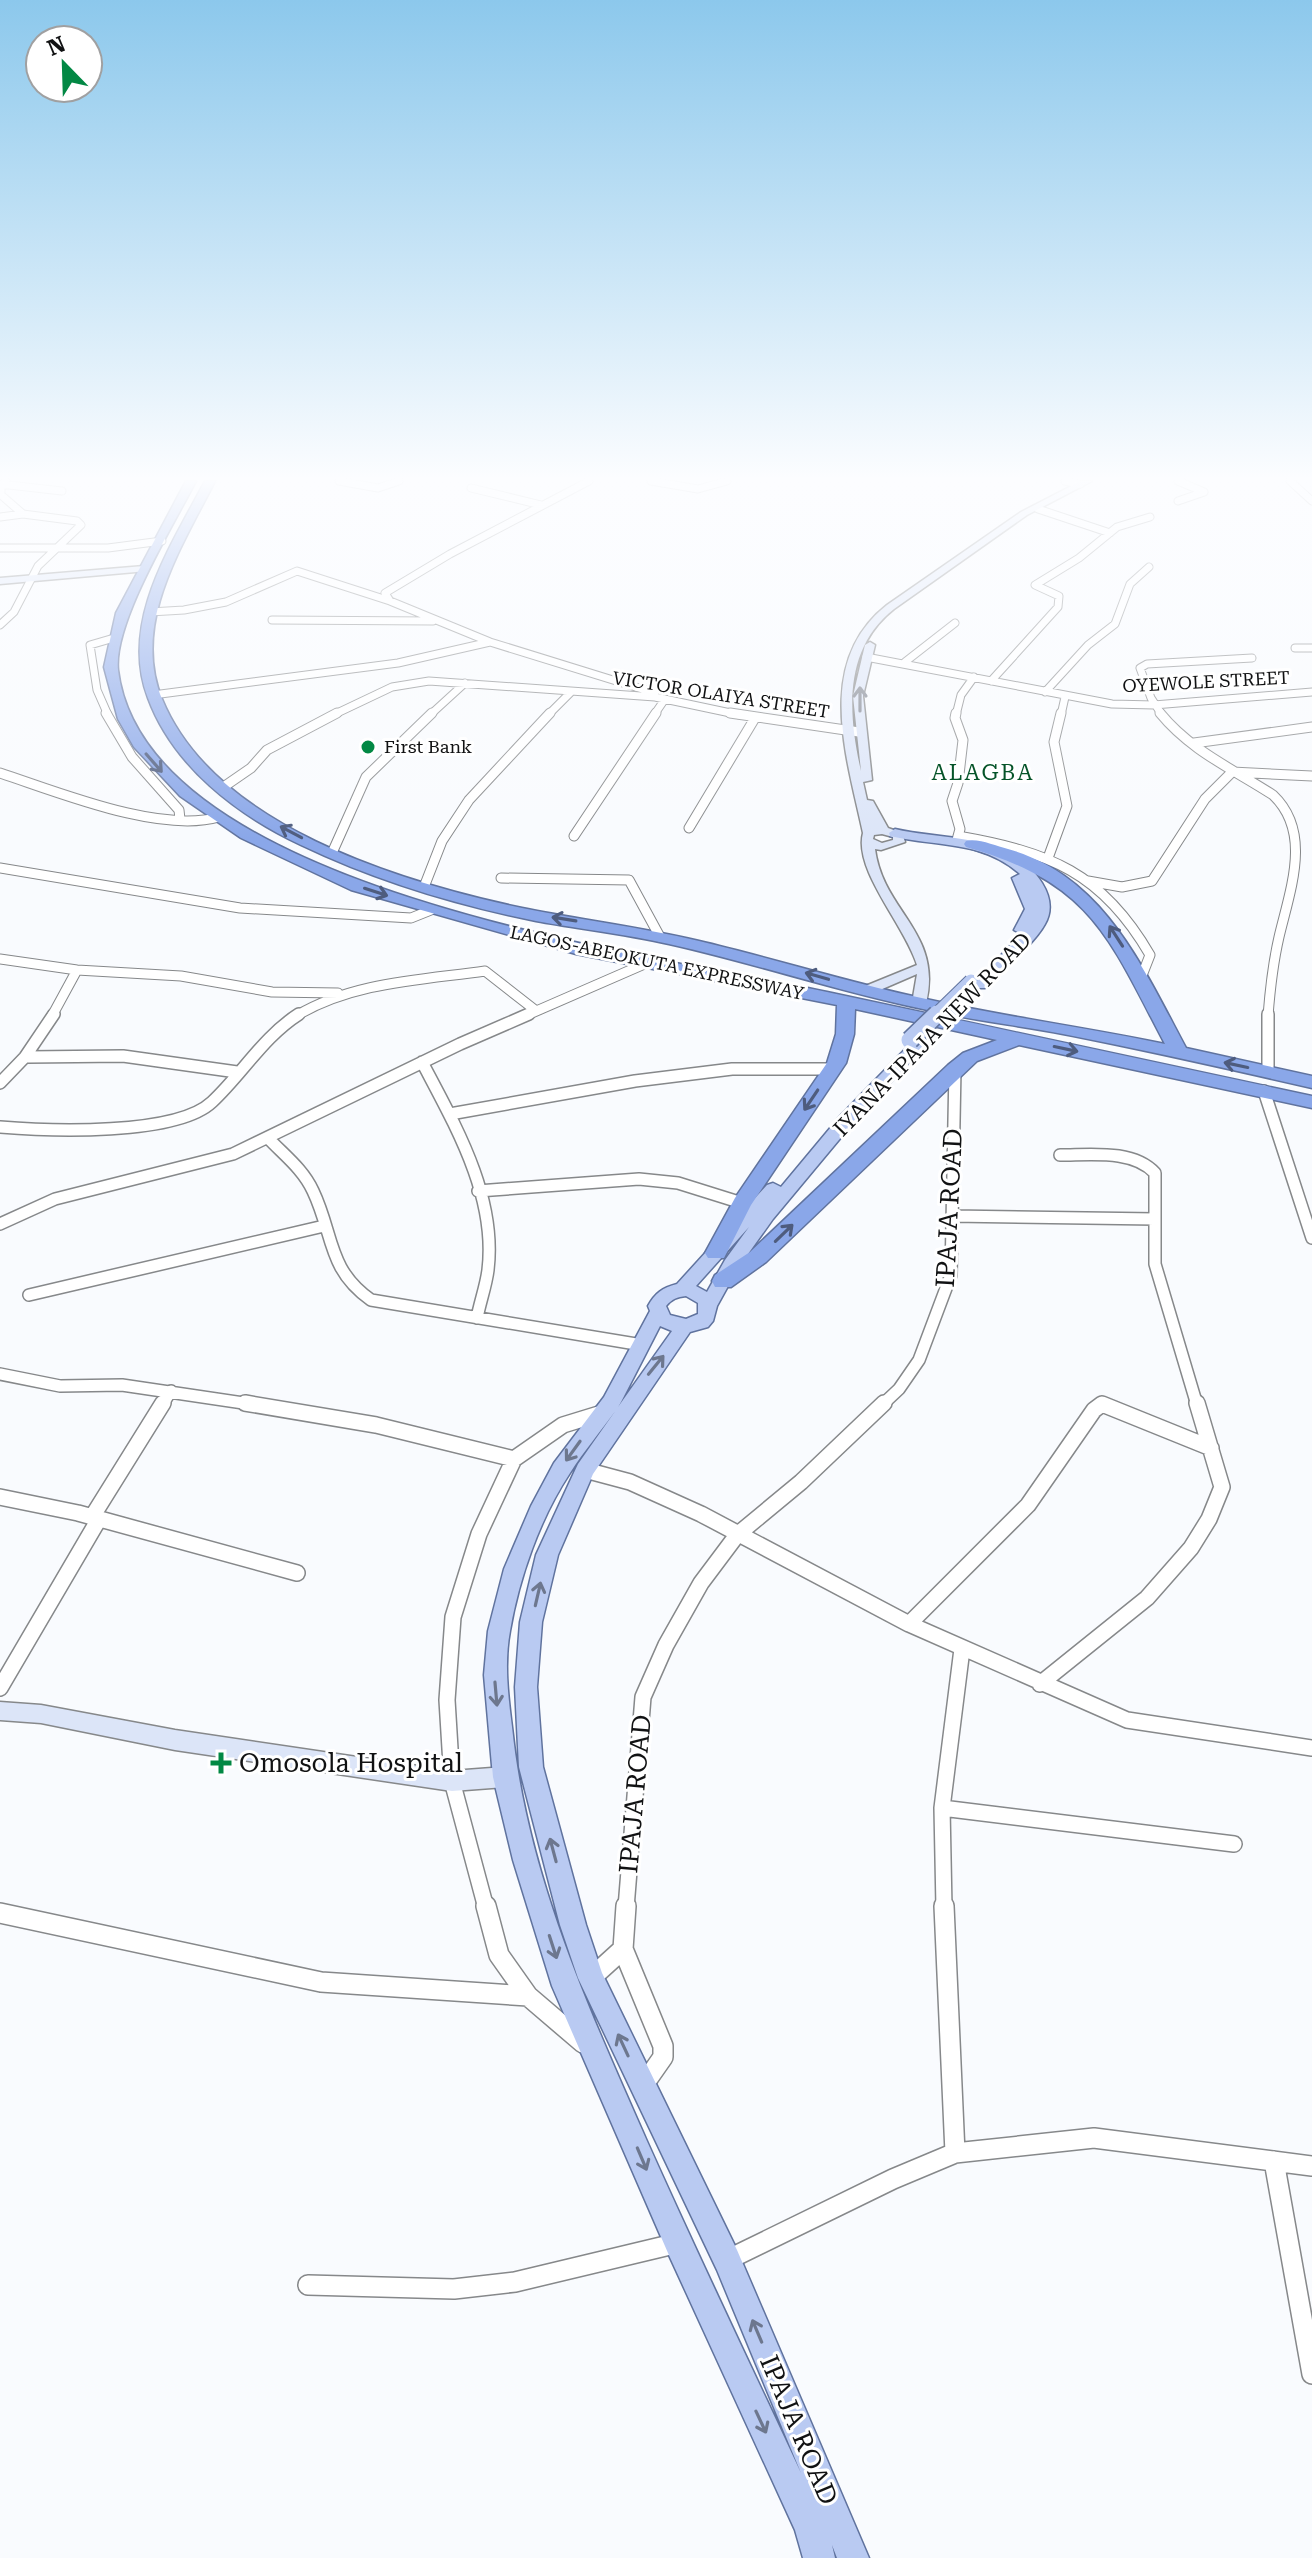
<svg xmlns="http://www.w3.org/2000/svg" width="1312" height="2558" viewBox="0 0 1312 2558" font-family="'Roboto Serif',serif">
<rect width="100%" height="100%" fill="#f9fbfe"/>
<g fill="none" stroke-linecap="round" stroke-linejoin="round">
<defs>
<path id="street-far4" d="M339 481 378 488 399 481
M589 481 450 554 385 593 390 601 490 642 655 693
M651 481 698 489 727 481
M1065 481 1080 484
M1178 481 1204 492
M1290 481 1312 501
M0 484 62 491
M471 488 541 505
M1178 501 1204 492
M1038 509 1110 533
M0 517 23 514
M0 548H108L162 541
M150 612 184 610 226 602 297 571 390 601
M272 620 433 621
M0 625 14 612 38 566 81 525 77 521 23 514 1 495V485L6 481
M1295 648H1312
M866 657 1112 704 1154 705 1312 692
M905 662 955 623
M991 681 1058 607 1059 596 1035 585 1079 558 1117 527 1150 517
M1045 692 1088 645 1115 624 1130 584 1149 567
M153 695 398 663 490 642
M108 715 97 690 90 645 114 638
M333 715 392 687 429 681 655 697 740 715
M430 715 465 683
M548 715 571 692
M654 715 665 699
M956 715 961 695 974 677
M1061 715 1065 697
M1162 715 1151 698 1140 668 1147 664 1252 658"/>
<path id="street-far3" d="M106 713 132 757 179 810 180 819
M730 713 859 732
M956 713 955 718 963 740 958 783 952 801 960 829 957 840
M1160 713C1191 751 1233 769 1273 795 1312 832 1291 887 1279 937 1273 963 1270 990 1268 1016
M1194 743 1312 727
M0 773C58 792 160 834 219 817
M222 788 251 768 267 750 337 713
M689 828 755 718
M574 836 656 713
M958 836C1049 852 1102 872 1150 955L1141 978
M332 853 366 777 432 713
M1048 858 1067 806 1054 742 1061 713
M0 868 240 908 411 918 431 910
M501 878 629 880 660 937
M1088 881 1122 887 1152 881 1205 799 1232 772 1312 776
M424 887 442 841 469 800 550 713
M0 959 77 970 181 976 272 992 338 993
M52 1016 77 970
M296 1016C353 982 421 980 485 971L535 1010
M525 1016 649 962"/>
<path id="street-far2" d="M28 1057 123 1056 237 1072
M422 1062C455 1125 497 1196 488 1270 486 1286 480 1302 477 1318
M1268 1071V1014
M0 1083 25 1057 54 1014
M1264 1091 1312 1238
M450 1114 635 1081 732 1069H831
M0 1127C49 1131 176 1136 212 1102 243 1073 263 1037 299 1014
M268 1138C284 1155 303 1169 313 1191 334 1235 327 1269 371 1300L642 1345
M1060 1155C1090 1155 1133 1149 1155 1173V1264L1197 1405
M478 1191 639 1179 678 1183 742 1203
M952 1216 1155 1219
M0 1224 55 1199 233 1154 460 1044 529 1014
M29 1295 324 1226
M0 1374 60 1386 122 1385 257 1405
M162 1405 171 1391
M882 1405 899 1389 919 1360 951 1275 955 1069
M1100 1405H1105"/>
<path id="street-far1" d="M245 1403 376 1425 514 1459
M585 1470 630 1482 701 1514 909 1624 1127 1720 1312 1748
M0 1497 78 1513 297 1573
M92 1517 163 1403
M909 1624 1028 1505 1094 1410 1102 1404 1211 1448
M1040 1684 1147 1598 1191 1548 1209 1519 1222 1487 1197 1403
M0 1688 99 1519
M942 1808 1234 1844
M486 1908 452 1781 447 1700 453 1617 479 1534 514 1459 563 1425 602 1413
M626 1908 643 1697 666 1645 701 1583 737 1535 801 1482 884 1403
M944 1908 942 1808 962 1649"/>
<path id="street" d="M486 1906 499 1955 528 1996 583 2043
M944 1906 955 2153
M0 1913 321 1982 528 1996
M623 1949 663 2046V2057L642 2087
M591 1978 623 1949 626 1906
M1274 2161 1312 2374
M727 2260 893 2179 955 2153 1094 2138 1312 2166
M308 2285 454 2289 515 2282 678 2243"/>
<path id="secondary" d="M1081 481H1092L1027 515 894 609C843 649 848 714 861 771L853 696 865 645 870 642 875 645 863 696 872 780 863 782 867 800 873 801 888 828 902 833 905 842 881 850 875 849C883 912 943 932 926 1003L919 1007 912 1003 917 974 873 993H863V987L917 965C906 927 853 870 863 833 847 758 814 662 887 605L1021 512ZM882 834 893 837V840L882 843 873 839 874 835Z
M144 566 147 567V571L0 584V578Z
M0 1702 41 1705 175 1730 452 1771 505 1767 512 1770 515 1777 512 1784 505 1787 452 1791 175 1750 41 1723 0 1720Z"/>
<path id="primary" d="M895 829C945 841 1010 832 1042 883 1050 896 1053 910 1045 924 1035 943 1001 972 985 988H975L973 985 1021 934 1014 930 1025 909 1012 878 1020 874C982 840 936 847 890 836L889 833Z
M920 1037 925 1039V1045L853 1123 773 1219 738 1268 717 1306 713 1321 708 1327 690 1332 593 1474 558 1555 542 1622 537 1687 543 1767 586 1925 602 1973 737 2250 869 2558H837L832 2545 835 2558H803L795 2530 668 2253 552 1986 513 1860 493 1777 484 1675 488 1631 504 1569 531 1506 554 1463 604 1397 650 1311 648 1306C655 1293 662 1288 677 1284L767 1185 773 1183 781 1187 841 1115 915 1039ZM749 1227 725 1260 707 1292 696 1286ZM686 1296 698 1303V1314L686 1319 670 1315 666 1306C672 1299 677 1297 686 1296ZM660 1326 672 1331 618 1407 621 1402ZM616 1410 578 1464 536 1555 520 1622 515 1687 519 1767 560 1925 578 1978 717 2270 801 2473C749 2362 696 2251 646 2139 587 2005 527 1874 512 1727 508 1695 504 1663 510 1631 519 1578 540 1518 570 1473 584 1451 601 1431 616 1410Z"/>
<path id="highway" d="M186 481H196C174 524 113 623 118 670 145 891 652 955 827 992 988 1026 1150 1061 1312 1096V1108L1019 1045 977 1061 766 1262 731 1287H715L712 1281 715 1275 750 1252 948 1065 963 1053 997 1040 855 1009 854 1034 846 1063 751 1205 724 1258H708L705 1253 735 1198 827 1063 836 1034 837 1005 576 954 351 890 241 838 180 796 134 747 118 719 104 667 116 613Z
M205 481H215C182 547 131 623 162 699 214 826 400 882 522 908 581 920 640 927 699 941 772 958 844 981 917 997 999 1016 1083 1027 1165 1044 1108 936 1092 883 966 847L964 844 966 841C979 838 995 846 1008 849 1104 876 1143 968 1186 1048L1312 1076V1088C1229 1069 1146 1050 1063 1034 1016 1025 969 1020 923 1009 837 991 754 963 669 944 625 934 580 929 536 921 456 905 374 880 301 845 237 815 173 766 148 698 119 622 171 546 205 481Z"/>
</defs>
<use href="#street-far4" stroke="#86888a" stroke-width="9"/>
<use href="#street-far3" stroke="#86888a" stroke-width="11"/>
<use href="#street-far2" stroke="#86888a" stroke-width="14"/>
<use href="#street-far1" stroke="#86888a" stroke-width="18"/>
<use href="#street" stroke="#86888a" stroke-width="22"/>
<use href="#secondary" stroke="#86888a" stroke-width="3"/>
<use href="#primary" stroke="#60739e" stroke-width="3"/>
<use href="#highway" stroke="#60739e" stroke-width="3"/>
<use href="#street-far4" stroke="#fff" stroke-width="7"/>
<use href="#street-far3" stroke="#fff" stroke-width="9"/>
<use href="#street-far2" stroke="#fff" stroke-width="11"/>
<use href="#street-far1" stroke="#fff" stroke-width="15"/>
<use href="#street" stroke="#fff" stroke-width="19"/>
<use href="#secondary" fill="#dce5f8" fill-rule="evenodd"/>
<use href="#primary" fill="#b9caf2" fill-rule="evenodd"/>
<use href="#highway" fill="#8aa7e9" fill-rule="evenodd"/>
<defs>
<path id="primary-bridge-far1" d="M935 1016 971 981"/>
<path id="primary-bridge" d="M910 1040 937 1014"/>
</defs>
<use href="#primary-bridge-far1" stroke="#60739e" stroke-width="15" stroke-linecap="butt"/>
<use href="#primary-bridge" stroke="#60739e" stroke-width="20" stroke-linecap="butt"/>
<use href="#primary-bridge-far1" stroke="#b9caf2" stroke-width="13"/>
<use href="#primary-bridge" stroke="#b9caf2" stroke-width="17"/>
</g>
<defs><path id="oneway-shaft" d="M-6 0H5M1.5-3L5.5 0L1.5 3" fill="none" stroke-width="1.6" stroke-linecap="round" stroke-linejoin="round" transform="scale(2)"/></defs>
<use stroke="#818691" href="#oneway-shaft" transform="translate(860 699) rotate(-90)"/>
<g stroke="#4e5c7e">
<use href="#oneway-shaft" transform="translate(154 763) rotate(49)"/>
<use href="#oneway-shaft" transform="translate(291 832) rotate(-152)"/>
<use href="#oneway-shaft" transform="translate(376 892) rotate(18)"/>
<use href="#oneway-shaft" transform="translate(564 919) rotate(-171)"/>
<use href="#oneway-shaft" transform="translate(1116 936) rotate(-123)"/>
<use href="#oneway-shaft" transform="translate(817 976) rotate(-164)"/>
<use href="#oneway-shaft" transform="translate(1066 1049) rotate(12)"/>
<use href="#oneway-shaft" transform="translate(1236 1065) rotate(-168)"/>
<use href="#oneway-shaft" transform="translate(811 1100) rotate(124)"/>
<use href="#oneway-shaft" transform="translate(784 1233) rotate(-44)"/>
</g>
<g stroke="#6d778e">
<use href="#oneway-shaft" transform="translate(656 1365) rotate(-51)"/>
<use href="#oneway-shaft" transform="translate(573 1451) rotate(126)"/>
<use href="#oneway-shaft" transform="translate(538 1594) rotate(-77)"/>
<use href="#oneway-shaft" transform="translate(496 1694) rotate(85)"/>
<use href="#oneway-shaft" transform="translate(553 1850) rotate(-105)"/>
<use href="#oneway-shaft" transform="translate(553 1947) rotate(72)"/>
<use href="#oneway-shaft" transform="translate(623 2045) rotate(-115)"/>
<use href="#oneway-shaft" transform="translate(642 2159) rotate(67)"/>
<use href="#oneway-shaft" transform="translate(757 2331) rotate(-113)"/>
<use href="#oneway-shaft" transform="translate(761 2422) rotate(65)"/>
</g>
<linearGradient id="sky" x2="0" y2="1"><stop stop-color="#8cc8ec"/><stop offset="0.57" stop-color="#fcfdff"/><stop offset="1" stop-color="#fcfdff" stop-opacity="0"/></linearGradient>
<rect width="1312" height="839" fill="url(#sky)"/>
<g fill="#028844" stroke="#fff" stroke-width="3">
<circle cx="368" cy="747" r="8"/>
<path d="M217 1751h8v8h8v8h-8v8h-8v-8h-8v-8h8z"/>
</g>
<g text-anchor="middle" stroke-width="6" stroke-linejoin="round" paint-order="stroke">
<g font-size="18" fill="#111213" stroke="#fff">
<text transform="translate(1206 682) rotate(-3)" y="6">OYEWOLE STREET</text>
<text transform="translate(721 695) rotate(9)" y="6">VICTOR OLAIYA STREET</text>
<text transform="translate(657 963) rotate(12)" y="6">LAGOS-ABEOKUTA EXPRESSWAY</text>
</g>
<g font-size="18" fill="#111213" stroke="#fff" text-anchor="start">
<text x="384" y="753">First Bank</text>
</g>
<g font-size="22" letter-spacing="2" fill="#065429" stroke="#fff">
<text x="983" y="780">ALAGBA</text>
</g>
<g font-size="22" fill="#111213" stroke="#fff">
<text transform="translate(932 1034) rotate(-46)" y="8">IYANA-IPAJA NEW ROAD</text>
</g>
<g font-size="26" fill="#111213" stroke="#fff">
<text transform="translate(949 1208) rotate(-87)" y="9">IPAJA ROAD</text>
<text transform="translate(635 1794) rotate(-85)" y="9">IPAJA ROAD</text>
<text transform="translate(799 2430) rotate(67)" y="9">IPAJA ROAD</text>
</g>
<g font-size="26" fill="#111213" stroke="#fff" text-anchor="start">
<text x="239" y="1772">Omosola Hospital</text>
</g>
</g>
<g transform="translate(64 64) rotate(337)"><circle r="38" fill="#ffffff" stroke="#a0a0a1" stroke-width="2"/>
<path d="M0-6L14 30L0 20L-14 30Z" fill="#028844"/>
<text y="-12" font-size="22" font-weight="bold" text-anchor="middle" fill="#111213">N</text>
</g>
</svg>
